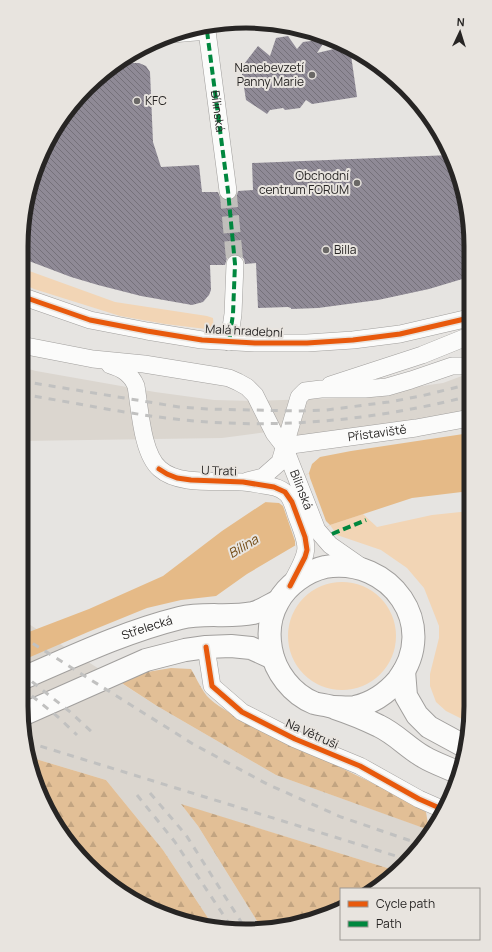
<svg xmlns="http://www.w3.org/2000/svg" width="492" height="952" viewBox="0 0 492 952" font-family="Manrope,sans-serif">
<defs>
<pattern id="forest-firs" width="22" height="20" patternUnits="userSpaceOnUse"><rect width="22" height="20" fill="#e2bf96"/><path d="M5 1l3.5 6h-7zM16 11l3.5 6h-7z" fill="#c2a481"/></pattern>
<pattern id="building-back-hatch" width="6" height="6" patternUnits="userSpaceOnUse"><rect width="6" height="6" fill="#8f8a96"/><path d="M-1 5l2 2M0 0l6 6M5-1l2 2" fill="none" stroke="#75717a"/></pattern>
</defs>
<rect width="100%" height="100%" fill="#e6e4e1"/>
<path fill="#dbd6cf" d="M21 367 36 371 155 392 214 400 254 401 339 398 387 391 443 383 470 373V412L455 416 296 436V428L222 438 21 441Z
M21 619 157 706 276 775 430 830 405 865 397 871 182 805 198 826 262 929 214 927 163 850 106 780 29 757 21 706Z"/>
<path fill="#f2d5b5" d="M21 268 115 302 207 316 213 318 214 330 165 324 120 316 34 289 21 283Z
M470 511 471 720 470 723 446 711 436 702 430 686V674L439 638V626L424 588 407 568 381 550 337 535 330 525 363 514 377 527 432 515Z
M288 636a54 54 0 1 1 108 0a54 54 0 1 1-108 0Z"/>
<path fill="url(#forest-firs)" d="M171 668 191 669C196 677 199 685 204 692 210 702 227 711 237 717L397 795 426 812 429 830 276 775 157 706 120 682 141 673Z
M29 757 106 780 163 850 214 927H202L133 901 68 843 33 779Z
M181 804 397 871 372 889H341V909L275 929H262L198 826Z"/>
<path fill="#e5ba87" d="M470 433V491L412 498 330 525 247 574 216 596 181 600 147 608 88 632 21 661V635L89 609 163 576 222 531 309 473 312 464 320 457 351 451Z"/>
<path fill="#e6e4e1" d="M309 473 310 478 326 521 330 525 295 546V541L283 506 279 503 264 502Z"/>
<path fill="url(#building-back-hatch)" d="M288 36 297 49 303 42 326 39 317 53 334 49 350 48 357 97 312 104 306 100 300 108 285 110 283 108 270 110 267 114 246 100 241 68 258 46 270 56 276 38Z
M121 63H139L146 66 150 72 153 142 161 167 199 165 202 192H218L220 197 225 200 230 201 234 199 237 195 238 191 253 190 252 163 451 155 454 160 469 216V277L429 289 378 300 318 308 291 309V308L288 307 258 308 256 263 245 264 244 259 241 256 236 254 231 255 227 258 225 265H210L211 290 209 295 203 302 192 305 141 296 98 285 71 277 21 258V232L44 147 97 77Z"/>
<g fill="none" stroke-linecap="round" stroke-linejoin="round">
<path stroke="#c0bebb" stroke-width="17" stroke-dasharray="17 8" stroke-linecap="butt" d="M228 191 235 264"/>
<defs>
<g id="minor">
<path id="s1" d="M207 31 228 191"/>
<path d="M172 34 207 31V29"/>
<path d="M21 296 90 320 147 331 202 340 255 343H307L353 340 400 334 469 318"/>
<path d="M229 342 233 314 235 264"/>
<path id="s2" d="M21 345 93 359 144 364 218 376 229 378 238 382 247 387 255 395 274 433 284 446 317 530 330 545 363 568"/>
<path d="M110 365C123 369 131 374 136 386 140 409 142 454 160 469 179 486 218 480 242 482 249 482 256 484 263 485 271 486 279 487 286 493 292 498 294 509 297 517 311 552 308 551 291 584"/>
<path d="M330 385 422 355 469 336"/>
<path id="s3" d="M284 446 416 428 470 418"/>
<path d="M247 481 263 477 280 462 299 397 305 391 321 389H365L387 387 411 380 452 366H463L469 368"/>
<path d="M206 647 212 686 242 712 295 739 360 766 419 799 444 810"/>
</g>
<g id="major">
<path d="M404 671 406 696 417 715 429 727 464 746"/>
<path id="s4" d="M21 679C74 656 124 632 180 618 204 612 229 618 253 613 261 611 270 605 278 601"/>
<path d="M334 707C341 707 349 708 355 707 372 703 387 693 398 680 440 625 390 556 325 567 307 571 287 585 278 602 270 616 268 633 271 649 275 672 292 694 314 703 321 705 328 705 335 708 350 713 365 719 379 726 396 734 408 748 424 757 434 763 446 767 457 772"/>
<path d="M22 715 146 660 185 650 206 647 231 646 251 648 273 658"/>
</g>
</defs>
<use href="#minor" stroke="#a19f9d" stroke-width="18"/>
<use href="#major" stroke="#a19f9d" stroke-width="24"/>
<use href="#minor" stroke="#fbfbfa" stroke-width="17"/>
<use href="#major" stroke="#fbfbfa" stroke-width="22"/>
<path stroke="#c1c1c0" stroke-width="3" stroke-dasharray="7 7" stroke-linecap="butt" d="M21 381 179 407 207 409 298 411 326 410 389 402 421 396 470 384
M21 394C83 404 145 418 208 422 296 428 384 418 470 396
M21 636 193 744 267 784 341 817 420 844
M21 673 69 711 94 734
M21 687 58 717 77 735
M27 742 409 860
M150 793 186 835 245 928
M137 795 175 842 232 928"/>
<path stroke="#00873e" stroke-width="4" stroke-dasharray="8 4" stroke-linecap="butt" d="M207 31 228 191 235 264 233 314 229 342
M172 34 207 31V29
M332 534 366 520"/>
<defs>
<path id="cycleway" d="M21 296 90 320 147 331 202 340 255 343H307L353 340 400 334 469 318
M159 469 167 474 177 478 191 480 243 482 274 487 285 492 292 502 305 537 307 550 305 557 290 586
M206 647 212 686 242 712 295 739 360 766 419 799 444 810"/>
</defs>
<use href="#cycleway" stroke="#e8e4df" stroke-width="8"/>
<use href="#cycleway" stroke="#e8590c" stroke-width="5"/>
</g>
<g fill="#6a6866" stroke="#e8e4df" stroke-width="1.5">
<circle cx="312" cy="75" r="4"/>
<circle cx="137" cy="101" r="4"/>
<circle cx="357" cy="183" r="4"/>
<circle cx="326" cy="250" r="4"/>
</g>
<g text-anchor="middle" stroke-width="4" stroke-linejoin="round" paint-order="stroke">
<g font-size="12" fill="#272524" stroke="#e8e4df" text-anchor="end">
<text x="304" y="72">Nanebevzetí<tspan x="304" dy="14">Panny Marie</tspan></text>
<text x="145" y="105" text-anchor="start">KFC</text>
<text x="349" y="180">Obchodní<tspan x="349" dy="14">centrum FORUM</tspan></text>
<text x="334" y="254" text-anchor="start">Billa</text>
</g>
<g font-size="12" fill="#272524" stroke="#e8e4df">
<text dy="4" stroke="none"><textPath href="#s1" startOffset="81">Bílinská</textPath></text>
<text transform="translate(244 331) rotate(3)" y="4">Malá hradební</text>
<text dy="4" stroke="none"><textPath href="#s3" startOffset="94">Přístaviště</textPath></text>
<text transform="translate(219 471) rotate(2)" y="4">U Trati</text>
<text dy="4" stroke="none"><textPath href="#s2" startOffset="348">Bílinská</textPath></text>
<text dy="4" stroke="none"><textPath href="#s4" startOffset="136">Střelecká</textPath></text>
<text transform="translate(312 734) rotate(24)" y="4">Na Větruši</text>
</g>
<g font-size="13" font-style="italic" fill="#704811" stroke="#e8e4df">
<text transform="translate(243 546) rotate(-31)" y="5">Bílina</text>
</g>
</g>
<path d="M0 0H492V952H0ZM246 28H246A218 218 0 0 1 464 246V706A218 218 0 0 1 246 924H246A218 218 0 0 1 28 706V246A218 218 0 0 1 246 28Z" fill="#e8e4df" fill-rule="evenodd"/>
<path fill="none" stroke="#272524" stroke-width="5" d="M246 28H246A218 218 0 0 1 464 246V706A218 218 0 0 1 246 924H246A218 218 0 0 1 28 706V246A218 218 0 0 1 246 28Z"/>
<rect x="340" y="888" width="140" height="52" fill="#e8e4df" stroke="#9b9894"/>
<rect x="348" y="901" width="20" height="6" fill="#e8590c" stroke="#9b9894"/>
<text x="376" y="908" font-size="12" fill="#272524">Cycle path</text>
<rect x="348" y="921" width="20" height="6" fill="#00873e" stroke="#9b9894"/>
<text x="376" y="928" font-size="12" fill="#272524">Path</text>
<g transform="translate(460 32) rotate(4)" stroke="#e8e4df" stroke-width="3" paint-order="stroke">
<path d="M0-3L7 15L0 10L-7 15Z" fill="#272524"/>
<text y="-6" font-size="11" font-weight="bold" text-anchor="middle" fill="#272524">N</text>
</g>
</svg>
